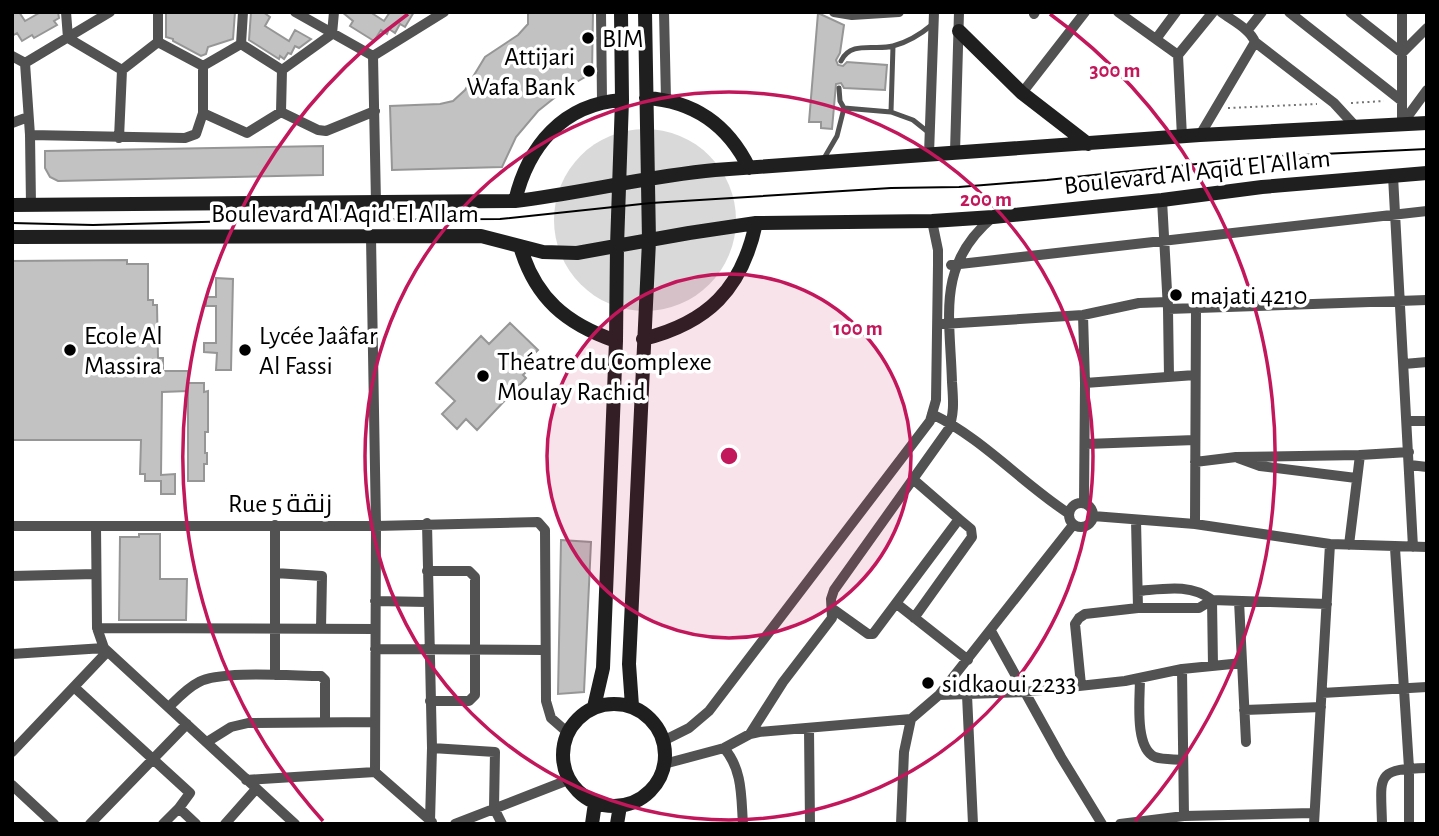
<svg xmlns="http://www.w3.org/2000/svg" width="1439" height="836" viewBox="0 0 1439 836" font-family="'Alegreya Sans',Cairo,sans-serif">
<rect width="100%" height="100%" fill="#fff"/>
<path fill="#d9d9d9" d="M554 220a91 91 0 1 1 182 0a91 91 0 1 1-182 0Z"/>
<path fill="#c2c2c2" stroke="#969696" stroke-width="2" d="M12 12H19L25 21 41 12H58L59 18 54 21 57 25 34 38 32 35 22 41 17 33 12 36Z
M166 12H235L233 39 208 47 206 54 201 56 173 41V39L166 37Z
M251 12H263L270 17 265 26 289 41 295 30 311 39 299 48 295 46 291 54 288 53 284 59 280 56 279 59 249 40Z
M342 12H370L384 21 390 12H414L405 27 400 24 395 33 389 29 387 34 381 30 374 41 350 26 353 21Z
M528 12H593L592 73 568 87 538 111 516 137 502 167 392 170 390 106 440 104 453 101 465 90 485 57 518 35 528 24Z
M818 13 844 25 840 53 836 60 838 65 843 66 847 62 887 65 885 90 844 88 841 83 836 84 832 129 821 128V122H809Z
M323 146V175L58 181 50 177 45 168V151Z
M127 260V264H148V300H153V305H157L158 358H163V371H188V390V383H204V392L208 391V432H205V453H207V464H204V481H188V391L162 392 161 475 175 474V494H161V481H145V474H140L141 440H12V261Z
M216 278 233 279 231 370H216L217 353 204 352V343H216V306H206V297H216Z
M510 323 538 350 524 364 529 369 523 375 526 378 477 430 466 419 457 429 442 414 455 401 436 383 481 336 489 344Z
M139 534H160V579H187L186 620H119L120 537H139Z
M561 540 591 542 584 692 558 694Z"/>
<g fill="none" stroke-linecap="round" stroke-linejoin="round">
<path stroke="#747474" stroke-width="2" stroke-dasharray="2 3.5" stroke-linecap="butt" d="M1351 103 1384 101
M1228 108 1317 104"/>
<path stroke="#525252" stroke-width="5" d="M841 61C851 40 875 51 893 46 909 42 921 34 933 24
M839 88 840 101 844 108 891 112 913 120 928 132
M891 112 893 46
M823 160 837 136 844 108"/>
<path stroke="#525252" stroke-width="10" d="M66 12 68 38 122 70
M295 12 373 56
M601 12 602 101
M664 12 666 99
M834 12 852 15 899 12
M1118 12 1178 55
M1289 12 1402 101
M1350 12 1402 53 1427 28
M1034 14 1035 12
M1247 31 1262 12
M1156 39 1176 12
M158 42 203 66
M1255 42 1334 103 1356 127
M241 44 282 70
M241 44 243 12
M12 56 25 63
M373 56 376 203
M373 56 444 12
M25 63 30 135 31 205
M25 63 110 12
M282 70 332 34 334 12
M1022 93 1085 12
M281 112 282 70
M203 113V66L241 44
M12 123 28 117
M1402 124V12
M1402 124 1427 90
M30 135 185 138 196 134 203 113 247 133 281 112 318 130 326 131 375 111
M1200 135 1255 42C1250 29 1233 21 1221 12
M1182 137 1178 55 1213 12
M119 138 122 70 158 42V12
M955 152 959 12
M929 154 934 12
M1393 176 1413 547
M1162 200 1168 309 1169 377
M371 237 376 526 375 772
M951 265 1427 211
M1168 309 1427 300
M1083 315 1085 383 1084 503
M943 324 1083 315 1139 303 1168 302
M1404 364 1427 362
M1085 383 1195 375
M932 414C982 438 1022 483 1068 513
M1407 421H1427
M1086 444 1195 440
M1238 458 1260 466 1356 478
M1195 462 1236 457 1360 455
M1410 465 1427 467
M1069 515a12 12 0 1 1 24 0a12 12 0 1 1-24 0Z
M1093 516 1195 524 1330 544 1427 547
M1136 520 1138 608
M427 523 432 748 430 821
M1195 524 1196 307
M275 525V675
M12 526H376L538 522 545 530 546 701 551 718 567 732
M96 526 97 628 104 648 295 824
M1349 545 1360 455 1409 452
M1395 548 1409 768V824
M427 571H469L475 577V695L469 701H430
M275 573 322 576 321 629
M12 576 96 574
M1138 591C1163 589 1191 583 1212 600
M1212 600 1213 666
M375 601 428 602
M1239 601 1246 742
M897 604 968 660
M833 609 868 634H873L959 519 914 480
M914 618 972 537 971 529 959 519
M97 628 375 629
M991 631 1061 757 1102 824
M375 649 544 650
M12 654 104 648
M1182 669 1184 816
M1140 678C1140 698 1134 748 1155 757 1163 760 1174 759 1183 760
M1081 685 1075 624 1079 618 1085 614 1138 608H1199L1212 600 1327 604
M74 687 190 793 179 808
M1322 693 1427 687
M939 695 1073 525
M967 695 973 824
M169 707C178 698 187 688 199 682 221 670 294 676 321 676L325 680V722
M1244 710 1321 707
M809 729 810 824
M750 734 783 682 832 618 831 599 834 590 948 430C955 414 953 398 952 382 950 315 936 265 993 217
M663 741 689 728 709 711 930 421 936 400 938 265V250L932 221
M207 742 231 727 248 723 375 722
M432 748 495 752 494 808 502 824
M724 748C743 770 741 797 743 824
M12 752 107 652
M664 764 724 748 750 734 759 732 911 719 939 695 1024 692 1125 681 1182 669 1242 663
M246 780 375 772 432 822
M12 785 54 824
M90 824 187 724
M163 824 179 808 196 824
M225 824 256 789
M455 824 568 780
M901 824 904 752 911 719
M1120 824 1184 816 1313 813
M1314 824 1330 544
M1382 824C1381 776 1374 769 1427 768"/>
<path stroke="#1f1f1f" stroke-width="14" d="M959 31 1022 93 1088 144
M646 98C694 101 728 125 749 168
M515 201C528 146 563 104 622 100
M12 205 515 201C582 193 648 176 715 170L1200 135 1427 123
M12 237 481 236 543 252 577 253 689 233 756 223 932 221 993 217 1162 200 1262 187 1427 173
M520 246C535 298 566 324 616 341
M643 339C708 323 742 289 756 223
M563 755a51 51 0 1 1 102 0a51 51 0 1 1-102 0Z
M632 706 629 664 649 241 645 12
M594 707 603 668 616 341 617 246 622 100 621 12
M592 824 595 803
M617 824 620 806"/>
<path stroke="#000" stroke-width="2" d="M12 223 93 225 279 220 500 219 651 203 891 188 959 187 1047 180 1262 157 1427 149"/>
</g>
<circle cx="729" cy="456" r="182" fill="#c2185b" fill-opacity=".12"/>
<g fill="none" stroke="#c2185b" stroke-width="3.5">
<circle cx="729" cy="456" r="182"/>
<circle cx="729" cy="456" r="364"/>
<path d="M323 821A546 546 0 0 1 408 14M1050 14A546 546 0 0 1 1135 821"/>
</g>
<g fill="#000" stroke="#fff" stroke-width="2.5">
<circle cx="588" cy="38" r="7"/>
<circle cx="589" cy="71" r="7"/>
<circle cx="1176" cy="295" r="7"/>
<circle cx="70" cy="350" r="7"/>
<circle cx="245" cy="350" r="7"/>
<circle cx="483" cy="376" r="7"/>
<circle cx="928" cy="683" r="7"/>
</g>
<g text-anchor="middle" stroke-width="7" stroke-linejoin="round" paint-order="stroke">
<g font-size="26" fill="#000" stroke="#fff" text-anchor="start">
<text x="602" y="47">BIM</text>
<text x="575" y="65" text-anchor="end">Attijari<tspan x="575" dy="30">Wafa Bank</tspan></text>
<text x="1190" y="304">majati 4210</text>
<text x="84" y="344">Ecole Al<tspan x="84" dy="30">Massira</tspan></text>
<text x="259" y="344">Lycée Jaâfar<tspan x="259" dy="30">Al Fassi</tspan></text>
<text x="497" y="370">Théatre du Complexe<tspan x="497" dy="30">Moulay Rachid</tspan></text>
<text x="942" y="692">sidkaoui 2233</text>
</g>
<g font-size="26" fill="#000" stroke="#fff">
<text transform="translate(1197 171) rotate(-6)" y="9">Boulevard Al Aqid El Allam</text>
<text x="345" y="222">Boulevard Al Aqid El Allam</text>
<text x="280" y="512">Rue 5 زنقة</text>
</g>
</g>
<circle cx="729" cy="456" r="10" fill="#c2185b" stroke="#fff" stroke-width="3.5"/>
<g font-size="21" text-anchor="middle" font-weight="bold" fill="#c2185b" stroke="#fff" stroke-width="7" stroke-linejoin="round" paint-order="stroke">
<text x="1115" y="77">300 m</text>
<text x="986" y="206">200 m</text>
<text x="858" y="335">100 m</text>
</g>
<rect width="1439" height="836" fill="none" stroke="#000000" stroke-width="28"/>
</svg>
